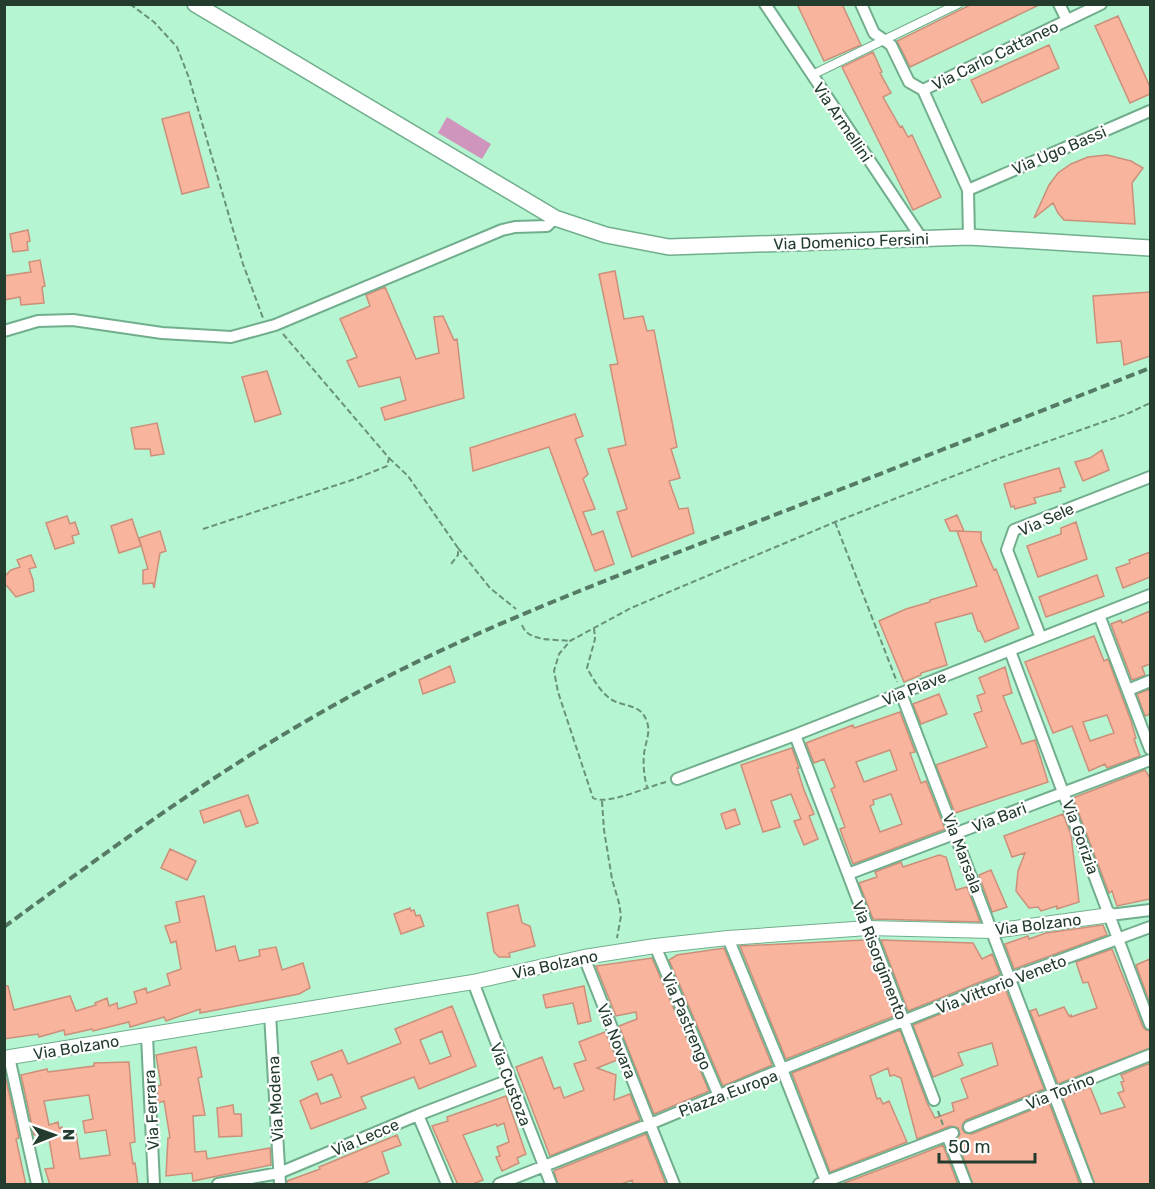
<svg xmlns="http://www.w3.org/2000/svg" width="1155" height="1189" viewBox="0 0 1155 1189" font-family="Rubik,sans-serif">
<rect width="100%" height="100%" fill="#b6f5d2"/>
<path fill="#d095bc" d="M447 117 491 144 482 159 438 133Z"/>
<path fill="#f8b49c" stroke="#cc8f7a" stroke-width="1.5" fill-rule="evenodd" d="M797 4H842L861 45 824 61Z
M972 4H1041L910 67 897 41Z
M1118 16 1150 87V94L1130 103 1095 26Z
M1049 45 1059 68 982 103 971 80Z
M873 52 882 72 880 73 891 93 883 97 900 127 902 126 908 137 912 135 941 197 913 210 842 67Z
M189 112 209 187 182 194 162 119Z
M1107 155 1131 161 1143 168 1132 183 1135 224 1064 220 1058 213 1053 203 1034 218 1049 185 1058 173 1071 164 1088 157Z
M28 230 30 241 27 242 28 250 13 252 10 234Z
M40 260 45 286 42 287 44 303 21 305 20 297 4 300V276L31 272 29 262Z
M615 271 624 319 643 316 647 331 654 330 677 447 671 449 680 478 669 481 679 509 688 508 694 533 632 557 617 512 627 509 608 449 626 445 610 365 618 364 599 274Z
M385 287 416 359 439 353 434 317 443 316 454 340 457 339 464 398 385 420 381 408 406 400 400 377 359 387 347 361 357 357 340 319 370 306 366 295Z
M1150 292V356L1124 365 1121 341 1097 343 1093 296Z
M267 371 281 414 255 422 242 377Z
M575 414 583 436 575 439 588 474 583 479 595 509 583 512 592 535 603 531 614 564 595 571 549 447 473 471 470 448Z
M157 423 164 454 151 456 150 449H135L131 428Z
M1102 450 1109 470 1083 481 1075 462 1090 458Z
M1059 468 1065 487 1060 488 1061 491 1034 498 1036 503 1015 509 1014 506 1011 507 1004 484Z
M957 515 964 531H950L945 520Z
M67 516 70 524 75 522 79 534 72 536 74 543 55 549 46 523Z
M132 519 141 546 119 553 111 526Z
M1076 522 1087 559 1038 577 1027 546 1061 534V528Z
M160 531 166 551 160 553 154 588 153 583 143 584V570L148 569 139 538Z
M957 531 981 532V540L994 570 996 569 1019 628 985 642 980 631H978L972 613 935 623 947 665 921 673V675L904 682 879 621 906 609 930 602V600L977 586Z
M1150 552V577L1123 588 1116 568 1130 563 1129 560Z
M31 555 36 567 29 569 33 580 34 591 16 597 7 586H4V577L11 570 20 567 17 560Z
M1097 575 1104 596 1046 617 1039 597Z
M1150 611V664L1142 667 1145 675 1132 680 1111 624 1121 620 1122 623Z
M1094 636 1104 661 1108 659 1131 721 1136 738 1134 739 1140 756 1107 768 1105 764 1089 771 1072 726 1053 733 1025 662ZM1107 715 1114 733 1090 741 1083 722Z
M450 666 455 682 423 694 419 680Z
M1005 667 1012 693 1003 696 1022 744 1035 740 1048 782 955 813 936 765 987 747 974 714 982 711 977 696 985 693 979 678Z
M1150 689V714L1145 716 1137 694Z
M939 694 947 714 921 724 913 704Z
M900 712 915 752 910 753 921 783 926 781 945 829 853 864 840 829 845 827 831 789 835 787 824 759 814 763 806 743 853 725 854 728ZM890 750 897 770 864 782 856 762ZM891 794 902 824 880 832 870 806 874 804 873 800Z
M792 748 799 768H797L804 790 814 814 809 816 818 839 804 845 794 821 801 819 791 794 771 801 780 827 763 832 741 765Z
M1145 770 1150 778V899L1117 906 1112 891 1109 893 1073 798Z
M248 795 258 823 246 827 240 810 204 823 200 811Z
M735 809 740 824 726 829 721 814Z
M1063 814 1071 835 1079 902 1057 909V906L1041 911 1038 907 1029 908 1016 891 1018 871 1025 853 1012 857 1004 836Z
M170 849 196 861 187 880 161 868Z
M939 855 946 857 947 860 956 890 967 887 980 922 873 919 859 883 877 877 875 872 901 862 903 867Z
M991 870 1007 907 992 912 979 875Z
M204 896 216 951 235 946 239 961 260 956 259 950 276 947 282 970 303 963 310 988 299 994 200 1013V1009L166 1021 164 1017 130 1027 129 1022 93 1031 92 1029 65 1035 64 1030 39 1037 38 1034 4 1039V986H8L14 1010 70 996 76 1011 96 1005 95 1003 107 998 109 1006 117 1003 118 1009 137 1003 134 992 146 988 147 993 170 985 167 974 181 969 176 941 171 943 165 926 180 922 176 902Z
M518 905 522 923 530 926 535 946 509 953 510 957H499L494 952 487 913Z
M410 908 411 911 414 910 416 916 420 915 424 926 401 934 394 914Z
M1103 925 1107 935 1014 969 1005 944 1028 936 1029 939 1046 933Z
M865 940 894 1016 786 1059 740 946Z
M881 940 973 943 982 959 992 954 1000 974 908 1011Z
M724 948 772 1065 723 1086 669 960 677 955Z
M1112 949 1143 1027 1146 1030 1150 1031V1048L1058 1084 1030 1011 1036 1009 1039 1016 1064 1007 1069 1016 1071 1015V1017L1097 1008 1088 982 1083 983 1076 962Z
M652 958 709 1091 654 1114 619 1026 637 1019 636 1012 616 1016 596 966Z
M1150 959V1004L1136 965Z
M584 986 591 1021 578 1024 573 1003 546 1008 543 995Z
M1005 988 1044 1089 966 1120 963 1123 962 1129 965 1133 972 1134 1049 1103 1080 1185H973L957 1139 960 1134 958 1128 950 1126 917 1139 901 1078 894 1075 890 1076 888 1068 870 1076 877 1099 880 1098 883 1104 889 1101 907 1142 830 1172 792 1073 900 1030 927 1103 935 1118 954 1111 952 1103 968 1098 961 1079 998 1065 992 1043 958 1053 963 1065 933 1077 913 1025Z
M452 1006 476 1066 419 1089 414 1077 361 1097 366 1108 311 1129 300 1101 317 1093 321 1104 341 1097 332 1074 318 1080 311 1062 342 1050 348 1064 401 1043 395 1029ZM442 1031 451 1056 430 1064 420 1040Z
M605 1032 617 1060 597 1068 616 1075 614 1100 630 1094 640 1120 550 1156 516 1067 542 1057 554 1089 560 1087 564 1098 584 1090 574 1064 586 1060 579 1042Z
M196 1047 202 1077 198 1078 205 1115 193 1116 195 1152 206 1151 207 1159 270 1148 271 1165 193 1181 192 1173 166 1176 168 1138H170L164 1101 158 1103 157 1086 161 1085 156 1055Z
M129 1062 135 1142 130 1143 133 1164 135 1163 138 1185H50L45 1169 54 1168 48 1133 34 1135 21 1075 47 1069 48 1072 94 1066V1063ZM89 1095 93 1119 83 1121 85 1133 106 1130 110 1155 80 1159 76 1133 63 1135 62 1127 59 1128 58 1122 49 1125 44 1101Z
M1150 1063V1185H1095L1063 1098 1090 1087 1101 1114 1125 1107 1118 1093 1124 1091 1121 1082 1124 1081 1121 1075Z
M4 1079H6L19 1138 16 1139 26 1185H4Z
M506 1096 526 1154 517 1158 519 1163 502 1171 496 1157 500 1156 497 1147 509 1142 504 1123 497 1126 496 1124 463 1135 483 1180 470 1185H458L432 1126 448 1121 447 1117Z
M233 1105 234 1114H241L242 1136 219 1137 217 1108Z
M646 1134 666 1185H633L632 1180 619 1185H558L554 1171 556 1170Z
M397 1135 401 1145 382 1152 389 1173 360 1185H287V1181L320 1169 319 1167Z
M943 1145 958 1185H839L921 1154Z"/>
<g fill="none" stroke-linecap="round" stroke-linejoin="round">
<defs>
<path id="pedestrian" d="M812 75 958 4"/>
<path id="minor" d="M765 4 922 239
M861 4 874 33 891 45 909 82 923 90 968 190 969 237
M1059 4 1067 20
M923 90 1101 4
M968 190 1150 111
M4 331 38 321 73 320 162 333 231 337 275 325 502 230 515 227 547 226 555 218
M1099 615 1150 749
M1041 638 1007 550 1014 530 1150 477
M1010 651 1150 1024
M1128 690 1150 681
M901 693 1088 1184
M795 735 934 1100
M677 779 795 735 1150 595
M848 874 1150 760
M1110 915 1150 910
M728 938 782 1069 1009 979 1150 927
M655 946 719 1096
M473 982 551 1184
M270 1014 280 1184
M147 1036 154 1184
M9 1057 37 1184
M418 1115 447 1184
M969 1127 1150 1055
M947 1135 966 1184
M218 1184 279 1173 418 1115 509 1080
M499 1184 650 1124 584 957
M674 1184 650 1124 782 1069 827 1184
M819 1184 953 1133"/>
<path id="tertiary" d="M4 1058 473 982 584 957 655 946 728 938 868 928 993 931 1110 915"/>
<path id="secondary" d="M195 4 555 218 606 235 669 247 969 237 1150 248"/>
</defs>
<use href="#pedestrian" stroke="#71ae8d" stroke-width="10"/>
<use href="#minor" stroke="#71ae8d" stroke-width="14"/>
<use href="#tertiary" stroke="#71ae8d" stroke-width="16"/>
<use href="#secondary" stroke="#71ae8d" stroke-width="18"/>
<path stroke="#68927b" stroke-width="2" stroke-dasharray="6 3" stroke-linecap="butt" d="M130 4 154 22 177 47 189 78 243 264 263 318
M389 458 408 476 458 548V555L451 564
M835 522 897 682
M203 529 355 479 387 466 389 458 283 334
M458 548 490 588 516 609
M522 625C528 642 553 639 570 641
M594 628 595 639 587 668C593 679 602 695 614 701 627 707 642 705 647 722 651 733 645 743 644 754 643 765 644 776 647 787
M666 782C649 786 607 806 593 798L558 692 554 671 559 654 570 641 631 608 835 522 1000 458 1129 413 1150 403
M602 801 604 830 612 879 619 903 621 916 617 938
M938 1111 943 1125"/>
<use href="#pedestrian" stroke="#fff" stroke-width="8"/>
<use href="#minor" stroke="#fff" stroke-width="10"/>
<use href="#tertiary" stroke="#fff" stroke-width="14"/>
<use href="#secondary" stroke="#fff" stroke-width="15"/>
<path stroke="#557a65" stroke-width="4" stroke-dasharray="9 4.5" stroke-linecap="butt" d="M4 927C112 848 219 769 336 704 454 638 581 590 707 541 855 484 1003 426 1150 368"/>
</g>
<g text-anchor="middle" stroke-width="4.5" stroke-linejoin="round" paint-order="stroke">
<g font-size="16" fill="#233c2e" stroke="#fff">
<text transform="translate(995 55) rotate(-26)" y="6">Via Carlo Cattaneo</text>
<text transform="translate(843 122) rotate(56)" y="6">Via Armellini</text>
<text transform="translate(1059 150) rotate(-23)" y="6">Via Ugo Bassi</text>
<text transform="translate(851 241) rotate(-2)" y="6">Via Domenico Fersini</text>
<text transform="translate(1046 519) rotate(-24)" y="6">Via Sele</text>
<text transform="translate(914 688) rotate(-22)" y="6">Via Piave</text>
<text transform="translate(999 817) rotate(-21)" y="6">Via Bari</text>
<text transform="translate(1081 837) rotate(70)" y="6">Via Gorizia</text>
<text transform="translate(963 853) rotate(69)" y="6">Via Marsala</text>
<text transform="translate(1038 924) rotate(-7)" y="6">Via Bolzano</text>
<text transform="translate(880 960) rotate(69)" y="6">Via Risorgimento</text>
<text transform="translate(555 964) rotate(-12)" y="6">Via Bolzano</text>
<text transform="translate(1001 984) rotate(-21)" y="6">Via Vittorio Veneto</text>
<text transform="translate(687 1021) rotate(67)" y="6">Via Pastrengo</text>
<text transform="translate(617 1041) rotate(68)" y="6">Via Novara</text>
<text transform="translate(76 1047) rotate(-9)" y="6">Via Bolzano</text>
<text transform="translate(511 1084) rotate(69)" y="6">Via Custoza</text>
<text transform="translate(1060 1091) rotate(-22)" y="6">Via Torino</text>
<text transform="translate(728 1093) rotate(-21)" y="6">Piazza Europa</text>
<text transform="translate(275 1099) rotate(-93)" y="6">Via Modena</text>
<text transform="translate(151 1110) rotate(-93)" y="6">Via Ferrara</text>
<text transform="translate(365 1137) rotate(-23)" y="6">Via Lecce</text>
</g>
</g>
<rect width="1155" height="1189" fill="none" stroke="#233c2e" stroke-width="12"/>
<g transform="translate(54 1135) rotate(89)" stroke="#ffffff" stroke-width="4.5" paint-order="stroke">
<path d="M0-4.5L10 22L0 15L-10 22Z" fill="#233c2e"/>
<text y="-9" font-size="16" font-weight="bold" text-anchor="middle" fill="#233c2e">N</text>
</g>
<path d="M939 1153v9h96v-9" fill="none" stroke="#233c2e" stroke-width="3"/>
<text x="948" y="1153" font-size="18" fill="#233c2e" stroke="#ffffff" stroke-width="4.5" paint-order="stroke">50 m</text>
</svg>
